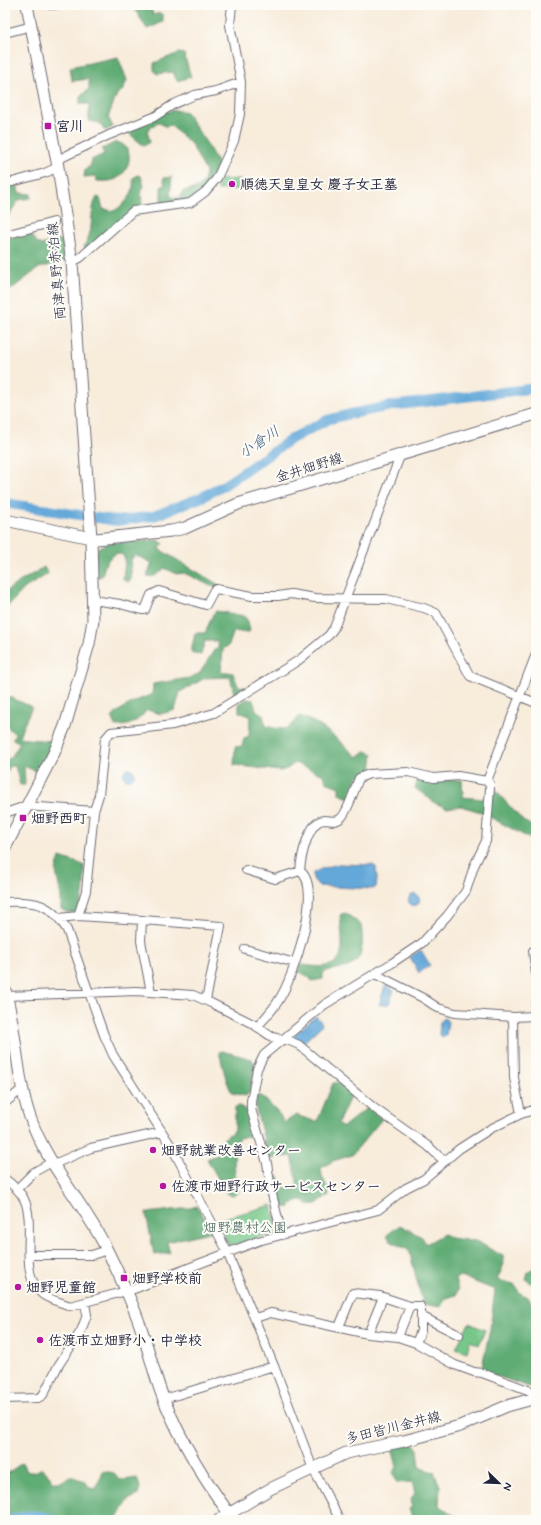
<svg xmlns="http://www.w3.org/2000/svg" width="541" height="1525" viewBox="0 0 541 1525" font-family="Mynerve,'Klee One',sans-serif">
<rect width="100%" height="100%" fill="#fdfcf7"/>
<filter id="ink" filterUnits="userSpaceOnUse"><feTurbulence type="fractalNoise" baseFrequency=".025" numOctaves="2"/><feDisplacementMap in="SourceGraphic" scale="8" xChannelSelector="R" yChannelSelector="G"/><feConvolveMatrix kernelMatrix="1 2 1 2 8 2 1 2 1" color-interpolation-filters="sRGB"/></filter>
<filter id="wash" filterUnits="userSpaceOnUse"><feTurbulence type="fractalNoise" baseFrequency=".012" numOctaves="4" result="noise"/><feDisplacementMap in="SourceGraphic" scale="16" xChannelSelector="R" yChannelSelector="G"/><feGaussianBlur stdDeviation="0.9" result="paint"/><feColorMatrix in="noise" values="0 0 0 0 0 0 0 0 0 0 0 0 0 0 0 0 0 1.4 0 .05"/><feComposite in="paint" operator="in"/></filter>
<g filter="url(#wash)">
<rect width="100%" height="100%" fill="#f8ecdb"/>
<path fill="#76c789" stroke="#4c7462" d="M240 179V189L218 190 217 180Z
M272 1205 278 1230 276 1233 229 1246 217 1220Z
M469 1323 485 1330 479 1345 470 1341 467 1352 456 1348Z"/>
<path fill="#60ac75" stroke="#416758" d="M132 5H151L153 15 160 13 163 15V22L147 29Z
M179 53 184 54 191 77 177 81 173 72 157 74 154 70V63Z
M118 57 127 80 123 90 117 94 108 117 113 127 105 131 100 123 89 121V104H80V97L89 89V79L72 81 70 67Z
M175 110 186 112 207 144 219 166C214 180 201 198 186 201 178 203 169 203 161 204V187L165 185 163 178 172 177 170 196 175 198 181 197 183 191 198 188 204 181 206 172 191 144 170 125 166 127 158 122 147 131 150 142 144 146 126 131 166 112Z
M116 142C136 145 131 172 116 179 110 182 103 181 97 181L95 176 84 177 85 170 91 165V160L104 154 102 149Z
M138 175 141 176 144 187 141 190 142 207 86 249 84 246C96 228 88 213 97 197L100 198 103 209 114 211C127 203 135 193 133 178Z
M17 184 19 193 31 194V198L19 200 9 215 5 217V188Z
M30 232 37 243 42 245 55 239 64 241 66 261 39 268 5 294V239Z
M158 540 164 544 159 549 224 588 211 586 184 573 177 574 164 568C159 574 155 578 147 576L152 563 135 555 131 560V580L127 582 123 579 125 561 124 556 118 553C109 556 103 565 103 575L100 577 97 575 95 557 98 548 108 543Z
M44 567 48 574 25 588 5 609V593C16 582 31 576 44 567Z
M216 611 244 616 248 621 250 631 247 633 234 631 229 645 223 649 221 673 228 672 233 673 238 686 247 688 235 697 230 677 205 678 180 692 175 710 161 714 147 710C137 722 130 727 115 726L112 719C115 710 142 697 152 695L153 684 189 678 200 673 214 650 218 649V641H205L201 655 191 652 195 633H205L213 614Z
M5 695 32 707 19 736 26 739 54 741 38 772 24 766 25 785H20L15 766H10L5 776V759H10L20 743 13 739 15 734 5 725Z
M247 699 253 700 256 710 263 715 266 726C283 730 289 732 299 716 321 722 340 742 357 757L366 751 373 754 371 771 358 776 349 798 339 794V787L326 782 324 775 295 763 287 769 280 771 234 765 235 747 242 746 244 738 249 736 250 716 239 712V703Z
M419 777 431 779 462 780 463 797 483 799 492 796 493 790 497 792 523 821 536 828V842L481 812 461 806 447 808 435 803 415 788Z
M60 857 84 865C84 880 86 901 75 913L66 912 61 909V897L56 871Z
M346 913 361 925C364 941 364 964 344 968 337 969 330 969 323 973V979L312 981 309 977 298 971 299 964C347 974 344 954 340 916L341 914Z
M222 1051 252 1059 255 1065 250 1092 246 1096 232 1093C225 1080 223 1066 219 1052Z
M340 1082 351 1095 338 1123 343 1127 368 1107 382 1119 352 1155 333 1161 321 1168C321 1179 328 1185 329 1195L316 1204 308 1205 304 1200 290 1204V1207L280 1208 273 1180 279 1176 284 1189 298 1186 292 1156 269 1159 256 1110V1097L261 1095 280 1115 284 1123 296 1115 317 1122 333 1083Z
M239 1106 249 1111 255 1136 238 1138C232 1158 234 1173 239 1192L233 1195 227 1194 207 1159 222 1152V1140L235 1130V1107Z
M197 1206 213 1231 167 1242 170 1253 154 1255 146 1213 190 1208Z
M400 1225 422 1237 426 1244 444 1234 450 1238 476 1241 503 1256 504 1264 497 1280 514 1284 520 1293 528 1297 535 1309 536 1389 481 1371 490 1329 495 1290 460 1276 455 1279 458 1290 456 1295 444 1299 441 1307 423 1304 409 1250 391 1242 387 1235Z
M536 1266V1291L534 1286 526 1279 528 1272Z
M413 1443 418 1449 420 1468 434 1472 440 1486 439 1505 455 1516 454 1520H413L409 1509 412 1506 411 1499 415 1493 412 1482 397 1483 393 1472 397 1467 392 1448Z
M22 1463 28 1472H35L42 1468 50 1476 53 1482H61L70 1476 85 1481 90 1488 96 1489 103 1471 114 1473 118 1479 124 1480 137 1478 140 1487 138 1495 128 1500 119 1517 109 1520H5V1475Z"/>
<path fill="#64a8d9" stroke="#43658a" d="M123.5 774a5.5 5.5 0 1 1 11 0a5.5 5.5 0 1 1-11 0Z
M338 864 372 865 376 867 377 879 376 887 373 889 319 886 313 879V873L321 869Z
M408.5 900a5.5 5.5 0 1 1 11 0a5.5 5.5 0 1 1-11 0Z
M421 950 430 965 419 973 410 957Z
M387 985 394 990 389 1004 379 1005 385 986Z
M316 1016 322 1023 321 1026 303 1043 294 1039 293 1036Z
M445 1018 448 1022 446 1036 444 1037 439 1035 440 1022Z"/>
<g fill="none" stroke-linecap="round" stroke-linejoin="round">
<path stroke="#64a8d9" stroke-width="10" d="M5 503 117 521 154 516 202 497 226 484 293 438 327 420 350 414 391 406 536 388
M10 1520C27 1516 37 1513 54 1520"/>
</g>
</g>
<g filter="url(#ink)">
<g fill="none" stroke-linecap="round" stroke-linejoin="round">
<defs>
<path id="minor" d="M50 5H55
M5 33 32 26
M57 160 109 135 154 117 174 104 195 95 216 91 241 82
M5 184 45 173 58 167
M5 235 54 222
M72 262 80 258 133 211 190 203 205 192 217 178 234 141 240 114 241 82 230 25 232 5
M93 600 120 604 142 610H145L151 595 159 591 206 605 214 590 216 589 252 596H278L291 594 315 598 386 599 424 608 436 613 470 676 536 703
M487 781 536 654
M5 813 26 806 94 811
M246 870 275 879 300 871
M5 902C35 901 50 902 67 930L104 1035 113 1055 171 1146 225 1247 274 1366 313 1469 340 1520
M78 916 142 920
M59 918 78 916 86 891 94 811 99 795 105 739 111 732 173 725 214 713 299 660 329 635 334 628 399 459 398 456
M245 949 295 963
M536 950 533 951 536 974
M375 974 423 998 438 1008 455 1013 513 1017 514 1078 521 1114
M151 992 141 941 142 920 221 926 206 1000
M7 996 136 991 193 995 211 1003 253 1024 272 1037 290 1041 299 1045 374 1108 428 1146 444 1161
M513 1017 534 1016 536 1003
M257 1027C265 1018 274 1009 280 998 293 978 324 887 300 871 301 858 308 821 324 820 331 820 336 823 341 818 348 812 355 788 359 778L369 774 408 772 434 778 458 776 487 781 490 784V788L486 841 474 866 466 891 447 916 422 943 392 963 324 1005 264 1055 257 1069 251 1101V1109L267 1163 271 1190 282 1235
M5 1103 22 1089
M54 1164 91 1148 162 1132
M5 1179C13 1185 20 1191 24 1199 37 1225 17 1273 42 1294 49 1300 61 1302 70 1306L74 1305 134 1289 258 1241 378 1210 406 1188 424 1179 459 1149 490 1129 521 1114 536 1109
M17 1189 34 1172 52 1162
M29 1255H92L107 1250
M410 1306H420L421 1309V1331L416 1343
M421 1316 459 1335
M255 1318 271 1313 368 1334 398 1337 416 1343 455 1365 474 1372 482 1373 536 1393
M339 1327 353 1293 380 1296 410 1306 398 1337
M368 1334 383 1297
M5 1399 38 1398 43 1395 58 1366 81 1331 87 1315 85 1303
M164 1399 274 1366"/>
<path id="major" d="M5 520 96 539 171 531 185 528 238 504 536 414
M5 848 54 753 65 726 89 644 93 620 91 538 72 262 58 167 27 5
M5 990C17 1032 16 1076 30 1117 47 1166 85 1204 107 1250 120 1276 133 1303 142 1331 150 1354 155 1378 164 1400 182 1443 206 1483 234 1520
M219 1520 270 1489 346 1453 404 1441 460 1426 507 1406 536 1398"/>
</defs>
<use href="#minor" stroke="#6d6973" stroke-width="10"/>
<use href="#major" stroke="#6d6973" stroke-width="13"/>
<use href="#minor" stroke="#fff" stroke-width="8"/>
<use href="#major" stroke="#fff" stroke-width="11"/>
</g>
</g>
<g fill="#b5179e" stroke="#fdfcf7" stroke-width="1.5">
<rect x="44" y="122" width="8" height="8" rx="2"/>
<circle cx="232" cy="184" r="4"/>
<rect x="19" y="814" width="8" height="8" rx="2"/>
<circle cx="153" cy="1150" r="4"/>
<circle cx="163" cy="1186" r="4"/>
<rect x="120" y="1274" width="8" height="8" rx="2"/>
<circle cx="18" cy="1287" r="4"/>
<circle cx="40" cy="1340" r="4"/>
</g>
<g text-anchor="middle" stroke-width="4" stroke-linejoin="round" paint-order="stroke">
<g font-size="14" font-weight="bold" fill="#22223b" stroke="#fdfcf7" text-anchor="start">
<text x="56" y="131">宮川</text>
<text x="240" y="189">順徳天皇皇女 慶子女王墓</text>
<text x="31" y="823">畑野西町</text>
<text x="161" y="1155">畑野就業改善センター</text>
<text x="171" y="1191">佐渡市畑野行政サービスセンター</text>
<text x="132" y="1283">畑野学校前</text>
<text x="26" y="1292">畑野児童館</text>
<text x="48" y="1345">佐渡市立畑野小・中学校</text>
</g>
<g font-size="14" fill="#22223b" stroke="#fdfcf7">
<text transform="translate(56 271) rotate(-95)" y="5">両津真野赤泊線</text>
<text transform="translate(309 467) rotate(-17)" y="5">金井畑野線</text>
<text transform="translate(393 1427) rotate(-14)" y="5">多田皆川金井線</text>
</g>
<g font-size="14" fill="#3f5c56" stroke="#fdfcf7">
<text x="245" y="1232">畑野農村公園</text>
</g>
<g font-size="15" font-style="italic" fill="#405e82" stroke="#fdfcf7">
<text transform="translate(259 442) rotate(-33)" y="5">小倉川</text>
</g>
</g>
<rect width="541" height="1525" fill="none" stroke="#fdfcf7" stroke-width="20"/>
<g transform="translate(499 1483) rotate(113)" stroke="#fdfcf7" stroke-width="3" paint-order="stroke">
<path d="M0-3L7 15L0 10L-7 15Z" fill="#22223b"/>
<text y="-6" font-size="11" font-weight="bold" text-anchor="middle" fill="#22223b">N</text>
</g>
</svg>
